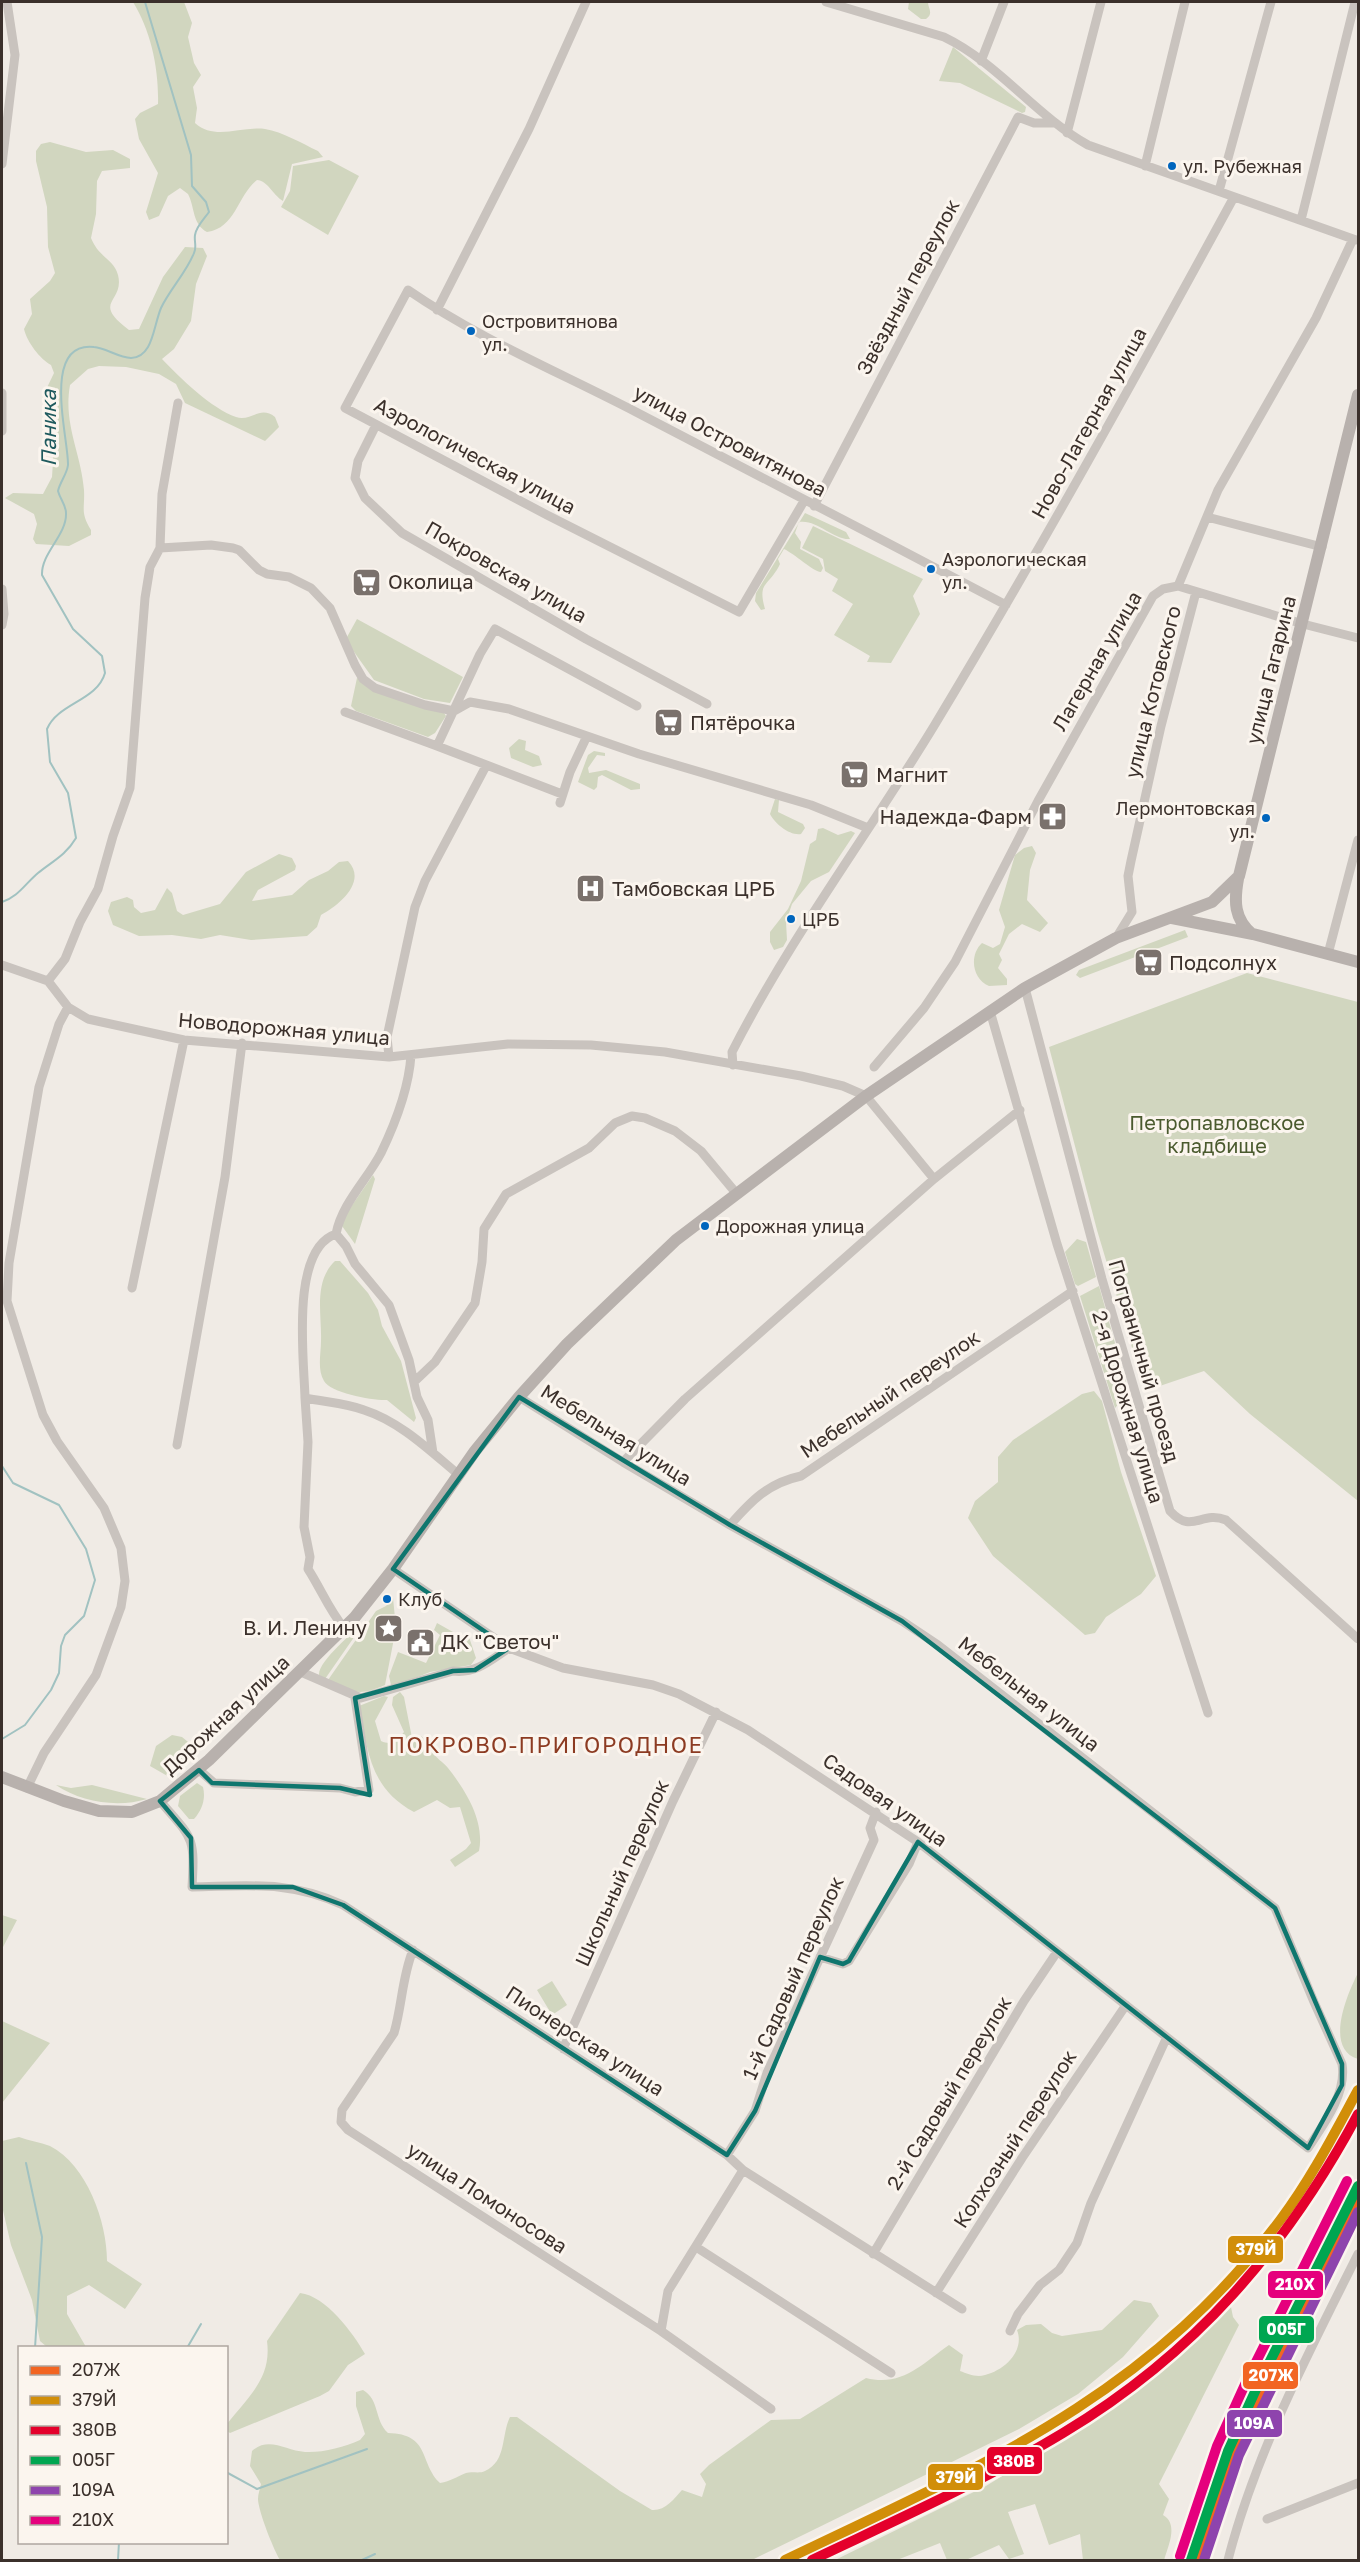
<svg xmlns="http://www.w3.org/2000/svg" width="1360" height="2562" viewBox="0 0 1360 2562" font-family="'Golos Text',sans-serif">
<rect width="100%" height="100%" fill="#f0ebe5"/>
<path fill="#d1d6bf" d="M133 2H184L192 23 188 37 194 63 201 75 193 87 197 108 195 123C215 141 241 126 265 129 283 132 301 143 318 151L323 157 292 164 283 201C273 195 267 180 257 180 237 196 236 228 207 232 192 224 195 207 188 194L180 188 168 196 159 216 149 220 146 212 158 173 139 139 135 119 140 113 158 104C159 69 151 31 133 2Z
M909 2H928C928 9 934 13 926 19H921L908 9Z
M953 47 1026 107 1025 112 1022 113 960 83 939 81Z
M50 142 86 152 113 150 130 159V168L102 171 97 181 96 214 91 238C99 258 114 259 118 275 125 303 90 301 129 330L139 329 163 277 185 247 203 248 207 256 196 284 191 321 174 349 162 359C179 377 212 409 236 417 251 422 260 405 275 417L279 427 265 441 185 403 176 384 159 374 126 367 99 366 88 369 70 385C63 424 81 453 84 490 85 509 80 512 91 530V535L69 546 36 544 33 539 37 524 34 514 5 498 13 493 43 494 52 477 53 461 52 414 42 398 54 373 51 365C40 359 27 342 24 329L32 314 30 299 50 281 55 273 48 247 47 207 36 161V151L41 144Z
M329 160 359 176 328 235 281 207 290 191 293 166Z
M805 513 846 532 850 539C833 540 817 519 799 522L795 533 801 542 800 549 819 559 823 568 821 572C812 571 795 554 784 549L778 559 780 564C769 587 757 581 765 609L761 610 755 601 756 593Z
M813 526 923 579 913 596 920 614 891 663 867 662 870 656 834 635 853 604 832 591 838 579 825 571 823 559 802 548Z
M357 619 463 677 450 703 424 699 374 680 347 642V637Z
M357 678 444 713 446 716 435 733 428 737 356 711 351 706Z
M519 739 526 741 525 750 539 756 542 765 533 767 511 758 509 748Z
M594 751 605 753V756L597 755 588 768 589 773 606 770 640 784V789L631 790 602 775 598 777 597 787 594 790 578 782 588 755Z
M775 799 779 800 778 812 803 824 805 828 801 834C790 836 775 824 770 814Z
M823 828 838 835 851 831 855 833 829 872 811 881 792 904 786 922 787 940 783 947 774 950 770 942V932L788 909 801 881 810 844 816 840 818 829Z
M1032 846 1036 853 1030 870 1027 900 1048 923 1040 932 1022 924 1009 934 999 954 1002 960 998 968 1007 979V985L989 986C972 979 969 955 982 943L993 948 1000 944 1005 927 999 910 1015 855 1024 848Z
M279 854 292 858 296 866 295 870 258 890 252 901 292 895 309 880 328 871 339 862 348 861C368 882 338 906 321 915L317 927 307 936 251 940 220 935 201 939 172 935 139 936 113 925 108 911 111 902 127 897 133 900 134 907 141 913 155 910 167 888 172 893 177 911 183 915 220 904 246 872Z
M1185 930 1188 937 1080 978 1076 975 1079 970Z
M1247 973 1358 1002V1501L1250 1414 1204 1371 1145 1391 1097 1230 1049 1047Z
M373 1175 375 1179 355 1244 342 1226 346 1214Z
M1077 1239 1086 1242 1096 1277 1078 1286 1075 1284 1065 1252Z
M335 1261H340L368 1293 378 1310 382 1326 401 1361 416 1418 414 1422 387 1400C375 1401 330 1393 324 1381 317 1369 321 1354 321 1341 322 1315 313 1282 335 1261Z
M1099 1286 1129 1393 1115 1408 1080 1296Z
M1094 1391 1102 1401 1121 1472 1156 1576 1141 1594 1106 1617 1095 1633 1085 1635 993 1556 968 1518 975 1501 998 1482V1457L1013 1440 1082 1394Z
M393 1598 396 1628 385 1685C358 1697 353 1692 328 1680L376 1611 386 1606Z
M366 1620 325 1679 319 1675C318 1661 355 1631 366 1620Z
M437 1623 460 1636 464 1634 469 1637 476 1658 471 1665 430 1672 393 1687 391 1685 389 1676 398 1652 426 1663 440 1635 434 1630Z
M400 1692 404 1697 412 1738 421 1736C426 1740 427 1746 431 1751 436 1758 443 1762 448 1768 466 1791 485 1821 479 1851L455 1867 450 1860 466 1849 471 1843 460 1807 450 1808 437 1800 414 1812C369 1788 368 1750 359 1706L384 1696 388 1697 375 1721 381 1741C392 1746 397 1741 404 1732L392 1705 393 1697Z
M172 1735 182 1737 198 1750 171 1778 150 1766 156 1746Z
M197 1783 203 1787C206 1799 202 1810 194 1819H189L178 1806 180 1796Z
M56 1785 71 1788 92 1785 147 1799C117 1808 81 1802 56 1785Z
M2 1915 17 1920 2 1949Z
M1358 1973V2059C1324 2049 1347 1994 1358 1973Z
M552 1981 567 2005 552 2015 537 1990Z
M2 2021 50 2043 2 2103Z
M19 2137C29 2141 40 2142 50 2146 87 2165 107 2222 107 2261L142 2284 125 2309 89 2285 67 2296V2314L86 2347H47L40 2341 32 2300 11 2245 2 2206V2141Z
M1240 2271 1244 2274 1241 2283 1243 2292 1239 2294 1228 2292 1233 2317 1239 2325 1159 2484 1169 2499 1163 2515C1179 2524 1168 2546 1164 2560H1083L1080 2534 1049 2545 1035 2504 1008 2512 1024 2554 1009 2559 999 2545 966 2560H947L940 2543 897 2560H835L986 2486 1111 2409 1141 2372 1194 2326Z
M300 2293C326 2296 353 2333 365 2354L348 2365 329 2391 320 2396 230 2433 227 2431V2424C248 2397 272 2378 267 2341Z
M1134 2300 1151 2303 1159 2316 1123 2357 1078 2394 1019 2429 752 2560H280C274 2551 258 2510 258 2499 258 2494 260 2489 261 2484L250 2466 252 2451C269 2436 286 2451 305 2452 322 2453 344 2447 360 2440L365 2434 356 2406V2392L363 2390C380 2400 374 2420 388 2433 431 2434 419 2463 440 2483 451 2481 456 2477 466 2473 472 2471 479 2474 485 2471 507 2461 501 2435 510 2417H517L620 2491 652 2510C665 2511 674 2499 682 2490L702 2497 706 2484 700 2474 709 2465 771 2420 800 2419 866 2378C902 2387 922 2364 949 2345L963 2355 960 2371C966 2373 972 2376 979 2376 1000 2374 1026 2353 1017 2330L1026 2325 1041 2324 1052 2333 1062 2336 1102 2330Z"/>
<g fill="none" stroke-linecap="round" stroke-linejoin="round">
<path stroke="#a1c2c1" stroke-width="2" d="M2 902C18 897 25 884 38 873 53 861 66 855 76 838L68 793 50 762 47 729C58 703 97 701 105 673L102 656 73 629 42 575C41 553 67 535 66 513 66 505 60 499 58 491 60 482 67 474 68 465 69 440 40 341 94 347 111 348 134 371 148 347 154 337 156 320 161 308 170 289 186 273 194 253 197 247 194 242 195 235 196 227 204 219 209 212L206 202 192 186 191 155 145 2
M2 1466 13 1483 59 1505 86 1549 95 1580 84 1616 65 1635 61 1646 59 1673 51 1690 25 1725 2 1739
M26 2163 42 2237 35 2348
M187 2348 201 2324
M226 2472 257 2489 367 2449
M118 2560 119 2542
M362 2560 375 2554"/>
<path stroke="#c9c3be" stroke-width="9" d="M826 2 944 37C998 63 1035 115 1088 145L1356 240
M981 61 1004 2
M1067 133 1101 2
M2 164 15 55 7 2
M1145 166 1185 2
M1219 191 1271 2
M1301 220 1355 2
M437 310 529 129 586 2
M2 393V431
M376 425 358 461 355 478 365 498 402 533 586 639 707 704
M804 501 739 612 547 515 345 408 408 290C479 339 559 372 636 412 759 476 883 540 1006 605
M814 506 1018 117 1034 123H1053
M1207 517 1322 547
M160 548 162 494 178 403
M1178 586 1303 624 1358 638
M2 589 4 614 2 625
M345 712 437 746 480 654 495 629 637 706
M437 746 562 794
M560 803 570 772 587 736
M1116 938 1132 912 1128 876 1131 861 1161 726 1196 592
M1328 954 1358 840
M2 965 48 981 68 1007 88 1019 184 1040 389 1057 508 1044 591 1045 665 1052 801 1076 843 1086 866 1096 934 1179
M48 981 65 959 80 922 98 889 113 836 130 788 145 598 150 567 160 548 211 545 233 548 239 550 259 570 267 574 289 577 311 588 330 608 355 665 363 679 375 688 425 705 454 711 470 702 509 709 639 754 811 805 868 828
M1025 988 1102 1279 1170 1511C1192 1535 1201 1510 1226 1520L1358 1639
M990 1011 1057 1244 1208 1713
M411 1055C409 1087 395 1124 381 1153 367 1180 342 1203 336 1234 290 1249 304 1359 305 1398 325 1402 345 1403 364 1410 401 1422 430 1451 459 1475
M389 1057 387 1037 415 907 425 881 486 766
M733 1065 732 1052C790 938 867 836 934 726 1039 552 1137 375 1234 197
M874 1067 924 1008 955 962 1038 801 1153 596 1163 589 1178 586 1218 490 1316 318 1353 239
M336 1234 346 1246 355 1264 389 1305 409 1360 417 1397 428 1420 433 1453
M132 1288 184 1040
M415 1381 435 1362 475 1303 482 1262 484 1229 506 1194 589 1148 615 1123 632 1116 645 1118 675 1131 701 1151 736 1193
M305 1398 308 1442 304 1527 310 1557 308 1569C321 1589 329 1610 344 1628
M177 1445 225 1177 242 1043
M623 1462 685 1399 934 1179 1020 1110
M730 1525C751 1501 768 1483 801 1476L1073 1291
M393 1569 509 1648 563 1668 653 1685 679 1694 748 1730 918 1842 1308 2148C1324 2124 1347 2093 1342 2064L1314 2002 1275 1908 938 1645 902 1621 730 1525 623 1462 519 1397
M301 1672 361 1698 453 1671C476 1674 491 1660 509 1648
M199 1770 214 1783 340 1788 355 1792 369 1790 355 1698
M27 1788 44 1753 96 1675 121 1607 125 1581 121 1548 104 1508 57 1441 43 1415 7 1301 9 1263 39 1087 59 1024 68 1007
M160 1801C193 1839 195 1836 192 1887 249 1886 290 1880 343 1905L727 2155 743 2170 962 2309
M413 1950C402 1977 402 2006 394 2033L342 2110 341 2122 348 2130 661 2331 771 2409
M820 1957 843 1964 849 1961 909 1864 918 1842
M563 2049 673 1801 716 1712
M727 2155 755 2111 767 2073 874 1840 870 1828 876 1812
M696 2247 891 2373
M873 2254 1024 2001 1057 1952
M936 2293 1022 2158 1126 2005
M661 2331 668 2291 743 2170
M1010 2331 1018 2314 1040 2285 1059 2270 1077 2243 1091 2203 1166 2039
M1267 2519 1358 2483
M1228 2560C1255 2454 1309 2352 1358 2254"/>
<path stroke="#b8b1ad" stroke-width="12" d="M1238 879C1234 901 1234 919 1252 934
M1172 918 1253 934 1358 962
M2 1777 64 1801 99 1811 132 1812 160 1801 209 1760 355 1617 393 1569 475 1451 519 1397 567 1344 676 1240 866 1096 1025 988 1116 938 1212 902 1239 876 1358 395"/>
<defs>
<path id="rail-1" d="M1197 2560 1249 2420 1358 2196"/>
<path id="rail-2" d="M785 2560C979 2467 1147 2398 1281 2219 1311 2179 1334 2134 1358 2090"/>
<path id="rail-3" d="M812 2560C896 2520 982 2482 1063 2433 1195 2354 1286 2248 1358 2114"/>
<path id="rail-4" d="M1191 2560 1228 2451 1258 2385 1358 2186"/>
<path id="rail-5" d="M1204 2560 1239 2455 1358 2212"/>
<path id="rail-6" d="M1180 2556 1217 2446 1247 2380 1347 2181"/>
</defs>
<use href="#rail-1" stroke="#fbf5ee" stroke-width="15"/>
<use href="#rail-2" stroke="#fbf5ee" stroke-width="15"/>
<use href="#rail-3" stroke="#fbf5ee" stroke-width="15"/>
<use href="#rail-4" stroke="#fbf5ee" stroke-width="15"/>
<use href="#rail-5" stroke="#fbf5ee" stroke-width="15"/>
<use href="#rail-6" stroke="#fbf5ee" stroke-width="15"/>
<use href="#rail-1" stroke="#f26522" stroke-width="10"/>
<use href="#rail-2" stroke="#d18e09" stroke-width="10"/>
<use href="#rail-3" stroke="#e4002b" stroke-width="10"/>
<use href="#rail-4" stroke="#00a651" stroke-width="10"/>
<use href="#rail-5" stroke="#8e44ad" stroke-width="10"/>
<use href="#rail-6" stroke="#e5007d" stroke-width="10"/>
</g>
<path fill="none" stroke="#0f766e" stroke-width="4.5" stroke-linejoin="round" d="M519 1397 730 1525 902 1621 1275 1908 1342 2064V2085L1308 2148 918 1842 849 1961 843 1964 820 1957 755 2111 727 2155 343 1905 293 1887H192L191 1838 160 1801 199 1770 212 1783 340 1788 370 1795 355 1698 453 1671 475 1670 509 1648 393 1569Z"/>
<defs>
<symbol id="supermarket-square" viewBox="-11 -11 22 22"><rect x="-9" y="-9" width="18" height="18" rx="4" fill="#7a716c" stroke="#fbf5ee"/><path d="M-6-5.5h2.5l.6 2H6L4.5 2H-2.5L-4.4-4H-6ZM-1.5 3.2a1.3 1.3 0 1 0 .1 0ZM3 3.2a1.3 1.3 0 1 0 .1 0Z" fill="#fff"/></symbol>
<symbol id="pharmacy-square" viewBox="-11 -11 22 22"><rect x="-9" y="-9" width="18" height="18" rx="4" fill="#7a716c" stroke="#fbf5ee"/><path d="M-2-6h4v4h4v4h-4v4h-4v-4h-4v-4h4Z" fill="#fff"/></symbol>
<symbol id="hospital-square" viewBox="-11 -11 22 22"><rect x="-9" y="-9" width="18" height="18" rx="4" fill="#7a716c" stroke="#fbf5ee"/><path d="M-5-5h3v3.5h4V-5h3V5h-3V1.5h-4V5h-3Z" fill="#fff"/></symbol>
<symbol id="sight-square" viewBox="-11 -11 22 22"><rect x="-9" y="-9" width="18" height="18" rx="4" fill="#7a716c" stroke="#fbf5ee"/><path d="M0-6L1.8-2.2L6-1.7L2.9 1.2L3.7 5.4L0 3.3L-3.7 5.4L-2.9 1.2L-6-1.7L-1.8-2.2Z" fill="#fff"/></symbol>
<symbol id="civic-square" viewBox="-11 -11 22 22"><rect x="-9" y="-9" width="18" height="18" rx="4" fill="#7a716c" stroke="#fbf5ee"/><path d="M-.6-6.5H3V-4.5H.6V-3L4-1V1h2V6H-6V1h2V-1L-.6-3ZM-1.2 2.5V6h2.4V2.5Z" fill="#fff"/></symbol>
</defs>
<g fill-rule="evenodd">
<use href="#supermarket-square" x="350" y="566" width="33" height="33"/>
<use href="#supermarket-square" x="652" y="706" width="33" height="33"/>
<use href="#supermarket-square" x="838" y="758" width="33" height="33"/>
<use href="#pharmacy-square" x="1036" y="800" width="33" height="33"/>
<use href="#hospital-square" x="574" y="872" width="33" height="33"/>
<use href="#supermarket-square" x="1132" y="946" width="33" height="33"/>
<use href="#sight-square" x="372" y="1612" width="33" height="33"/>
<use href="#civic-square" x="404" y="1626" width="33" height="33"/>
</g>
<g fill="#0065bd" stroke="#fbf5ee" stroke-width="2">
<circle cx="1172" cy="166" r="5"/>
<circle cx="471" cy="331" r="5"/>
<circle cx="931" cy="569" r="5"/>
<circle cx="1266" cy="818" r="5"/>
<circle cx="791" cy="919" r="5"/>
<circle cx="705" cy="1226" r="5"/>
<circle cx="387" cy="1599" r="5"/>
</g>
<g text-anchor="middle" stroke-width="6" stroke-linejoin="round" paint-order="stroke">
<g font-size="18" fill="#3b302b" stroke="#fbf5ee" text-anchor="start">
<text x="1183" y="173">ул. Рубежная</text>
<text x="482" y="328">Островитянова<tspan x="482" dy="23">ул.</tspan></text>
<text x="942" y="566">Аэрологическая<tspan x="942" dy="23">ул.</tspan></text>
<text x="1255" y="815" text-anchor="end">Лермонтовская<tspan x="1255" dy="23">ул.</tspan></text>
<text x="802" y="926">ЦРБ</text>
<text x="716" y="1233">Дорожная улица</text>
<text x="398" y="1606">Клуб</text>
</g>
<g font-size="20" fill="#3b302b" stroke="#fbf5ee">
<text transform="translate(908 287) rotate(-62)" y="7">Звёздный переулок</text>
<text transform="translate(1089 423) rotate(-61)" y="7">Ново-Лагерная улица</text>
<text transform="translate(730 441) rotate(28)" y="7">улица Островитянова</text>
<text transform="translate(475 456) rotate(28)" y="7">Аэрологическая улица</text>
<text transform="translate(506 572) rotate(30)" y="7">Покровская улица</text>
<text transform="translate(1097 661) rotate(-60)" y="7">Лагерная улица</text>
<text transform="translate(1271 670) rotate(-76)" y="7">улица Гагарина</text>
<text transform="translate(1153 692) rotate(-76)" y="7">улица Котовского</text>
<text transform="translate(284 1029) rotate(5)" y="7">Новодорожная улица</text>
<text transform="translate(1144 1361) rotate(74)" y="7">Пограничный проезд</text>
<text transform="translate(890 1394) rotate(-34)" y="7">Мебельный переулок</text>
<text transform="translate(1128 1407) rotate(73)" y="7">2-я Дорожная улица</text>
<text transform="translate(616 1435) rotate(32)" y="7">Мебельная улица</text>
<text transform="translate(1029 1694) rotate(38)" y="7">Мебельная улица</text>
<text transform="translate(226 1715) rotate(-43)" y="7">Дорожная улица</text>
<text transform="translate(885 1800) rotate(35)" y="7">Садовая улица</text>
<text transform="translate(622 1873) rotate(-66)" y="7">Школьный переулок</text>
<text transform="translate(793 1978) rotate(-66)" y="7">1-й Садовый переулок</text>
<text transform="translate(585 2041) rotate(33)" y="7">Пионерская улица</text>
<text transform="translate(949 2093) rotate(-59)" y="7">2-й Садовый переулок</text>
<text transform="translate(1015 2139) rotate(-57)" y="7">Колхозный переулок</text>
<text transform="translate(487 2198) rotate(33)" y="7">улица Ломоносова</text>
</g>
<g font-size="20" fill="#3b302b" stroke="#fbf5ee" text-anchor="start">
<text x="388" y="589">Околица</text>
<text x="690" y="730">Пятёрочка</text>
<text x="876" y="782">Магнит</text>
<text x="1032" y="824" text-anchor="end">Надежда-Фарм</text>
<text x="612" y="896">Тамбовская ЦРБ</text>
<text x="1169" y="970">Подсолнух</text>
<text x="367" y="1635" text-anchor="end">В. И. Ленину</text>
<text x="441" y="1649">ДК "Светоч"</text>
</g>
<g font-size="20" fill="#4a5a2e" stroke="#fbf5ee">
<text x="1217" y="1130">Петропавловское<tspan x="1217" dy="23">кладбище</tspan></text>
</g>
<g font-size="21" font-style="italic" fill="#1f5a5e" stroke="#fbf5ee">
<text transform="translate(49 428) rotate(-90)" y="7">Паника</text>
</g>
<g font-size="22" letter-spacing="1.5" fill="#8c3b22" stroke="#fbf5ee">
<text x="546" y="1753">ПОКРОВО-ПРИГОРОДНОЕ</text>
</g>
</g>
<g stroke="#fbf5ee" stroke-width="2">
<rect x="1227" y="2235" width="57" height="29" rx="6" fill="#d18e09"/>
<rect x="1267" y="2270" width="57" height="29" rx="6" fill="#e5007d"/>
<rect x="1258" y="2315" width="57" height="29" rx="6" fill="#00a651"/>
<rect x="1242" y="2361" width="57" height="29" rx="6" fill="#f26522"/>
<rect x="1226" y="2409" width="57" height="29" rx="6" fill="#8e44ad"/>
<rect x="986" y="2446" width="57" height="29" rx="6" fill="#e4002b"/>
<rect x="927" y="2463" width="57" height="28" rx="6" fill="#d18e09"/>
</g>
<g font-size="16" text-anchor="middle" font-weight="bold" fill="#fff">
<text x="1256" y="2255">379Й</text>
<text x="1295" y="2290">210Х</text>
<text x="1286" y="2335">005Г</text>
<text x="1271" y="2381">207Ж</text>
<text x="1254" y="2429">109А</text>
<text x="1014" y="2467">380В</text>
<text x="956" y="2483">379Й</text>
</g>
<rect width="1360" height="2562" fill="none" stroke="#3b302b" stroke-width="6"/>
<rect x="18" y="2346" width="210" height="198" fill="#fbf5ee" stroke="#aea6a0" stroke-width="1.5"/>
<rect x="30" y="2366" width="30" height="9" fill="#f26522" stroke="#aea6a0" stroke-width="1.5"/>
<text x="72" y="2376" font-size="18" fill="#3b302b">207Ж</text>
<rect x="30" y="2396" width="30" height="9" fill="#d18e09" stroke="#aea6a0" stroke-width="1.5"/>
<text x="72" y="2406" font-size="18" fill="#3b302b">379Й</text>
<rect x="30" y="2426" width="30" height="9" fill="#e4002b" stroke="#aea6a0" stroke-width="1.5"/>
<text x="72" y="2436" font-size="18" fill="#3b302b">380В</text>
<rect x="30" y="2456" width="30" height="9" fill="#00a651" stroke="#aea6a0" stroke-width="1.5"/>
<text x="72" y="2466" font-size="18" fill="#3b302b">005Г</text>
<rect x="30" y="2486" width="30" height="9" fill="#8e44ad" stroke="#aea6a0" stroke-width="1.5"/>
<text x="72" y="2496" font-size="18" fill="#3b302b">109А</text>
<rect x="30" y="2516" width="30" height="9" fill="#e5007d" stroke="#aea6a0" stroke-width="1.5"/>
<text x="72" y="2526" font-size="18" fill="#3b302b">210Х</text>
</svg>
